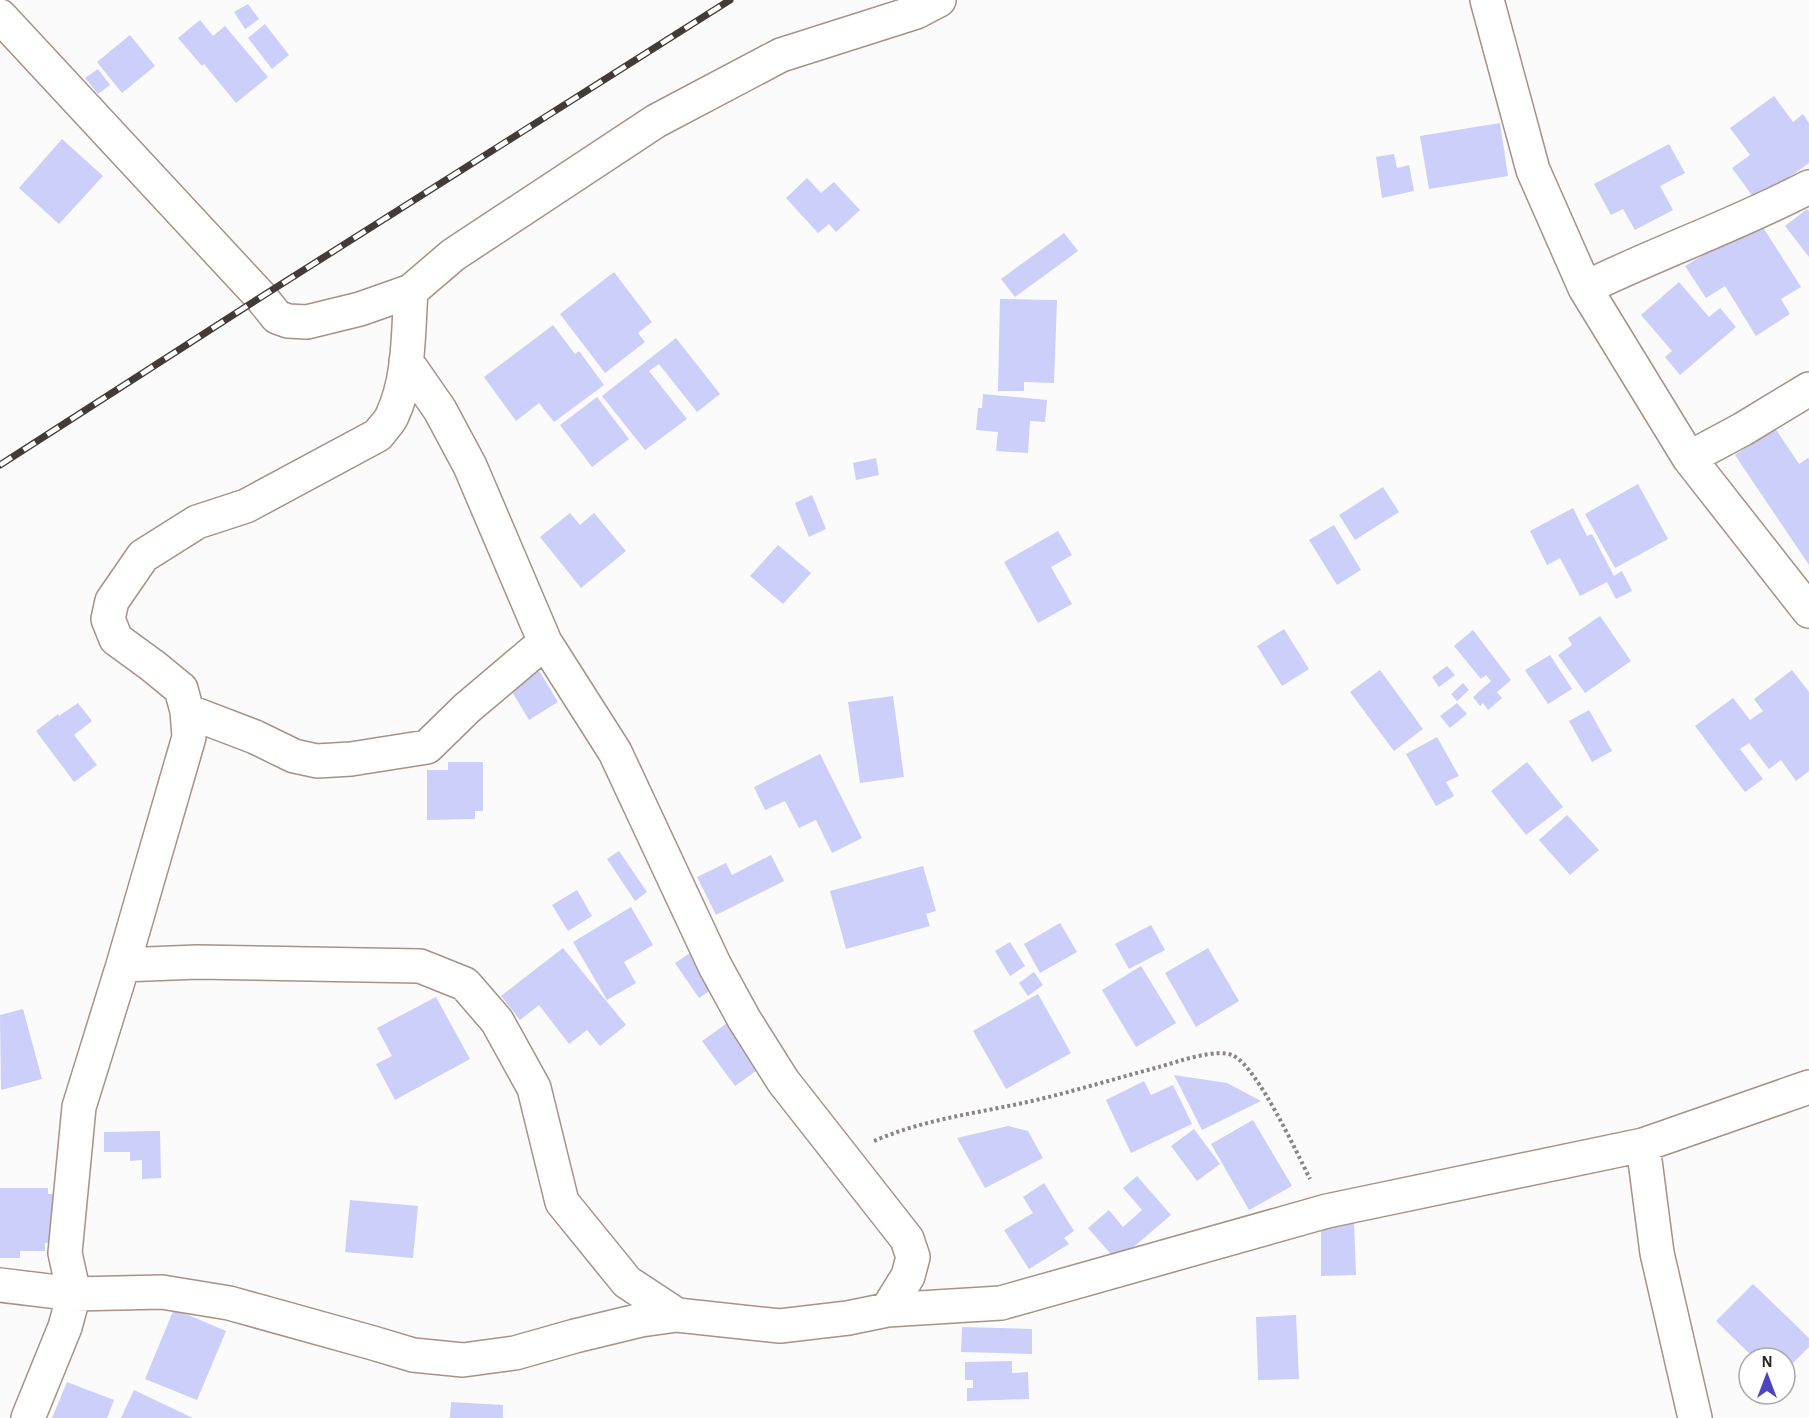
<svg xmlns="http://www.w3.org/2000/svg" width="1809" height="1418" viewBox="0 0 1809 1418" font-family="'Alegreya Sans',sans-serif">
<rect width="100%" height="100%" fill="#fbfbfb"/>
<path fill="#cbcff9" d="M248 4 259 19 245 29 234 12Z
M200 20 213 36 225 26 268 77 236 103 204 64 202 66 178 38Z
M265 24 289 55 272 69 248 38Z
M130 35 155 66 122 93 97 62Z
M98 69 110 85 98 94 85 78Z
M1774 96 1793 122 1803 114 1809 123V163L1756 201 1732 168 1750 155 1730 128Z
M1500 123 1508 176 1429 189 1420 136Z
M62 139 103 176 59 224 19 188Z
M1669 144 1685 173 1660 186 1673 210 1635 230 1623 209 1611 215 1594 184Z
M1394 154 1397 168 1409 165 1414 191 1382 198 1376 157Z
M807 178 821 193 834 182 860 210 836 232 829 224 818 233 786 198Z
M1807 209 1809 211V257L1785 226Z
M1759 221 1801 287 1781 299 1790 314 1756 336 1725 286 1706 298 1685 266Z
M1064 233 1078 251 1015 297 1001 279Z
M614 272 652 322 638 333 645 342 605 373 560 314Z
M1679 282 1709 317 1720 308 1736 327 1680 375 1665 357 1672 351 1641 315Z
M1000 299 1057 300 1054 383 1024 382V391H998Z
M553 325 575 354 579 351 604 385 554 422 539 403 516 421 484 377Z
M676 338 720 394 697 412 659 364 649 371 687 419 645 450 602 396Z
M983 394 1047 400 1045 422 1030 421 1028 453 996 451 998 432 976 430 978 408H982Z
M597 397 629 439 592 467 560 425Z
M1775 428 1799 464 1808 458 1809 459V565L1735 455Z
M876 458 879 475 856 480 853 463Z
M1638 484 1668 539 1615 568 1585 514Z
M1383 487 1399 512 1355 540 1339 515Z
M812 495 826 529 809 537 795 503Z
M1573 508 1587 536 1592 534 1614 576 1622 571 1632 591 1616 599 1607 582 1580 596 1560 558 1547 565 1530 531Z
M570 513 580 525 594 513 626 551 581 588 540 537Z
M1334 525 1361 570 1337 585 1309 540Z
M1058 531 1072 555 1051 567 1072 604 1038 623 1004 562Z
M778 545 811 573 783 604 750 576Z
M1600 616 1631 661 1585 693 1558 655 1572 645 1568 638Z
M1284 629 1309 669 1282 686 1257 646Z
M1473 630 1511 680 1497 692 1502 698 1488 710 1483 703 1480 706 1473 697 1491 681 1486 675 1481 679 1454 646Z
M1550 655 1572 689 1548 704 1525 670Z
M1447 666 1455 675 1439 687 1432 677Z
M537 667 558 702 529 720 508 685Z
M1380 670 1423 729 1394 751 1350 692Z
M1792 670 1809 692V771L1796 781 1781 760 1769 769 1749 743 1740 749 1763 779 1745 792 1695 726 1733 698 1750 720 1763 711 1754 699Z
M1463 683 1469 690 1457 701 1451 694Z
M893 696 904 777 860 783 848 702Z
M78 703 92 721 74 735 97 765 74 782 36 731 58 714 59 716Z
M1457 703 1467 714 1450 728 1440 716Z
M1589 710 1612 751 1592 762 1569 721Z
M1437 737 1459 776 1446 782 1454 796 1436 806 1406 754Z
M820 754 862 838 832 853 816 820 799 828 785 801 765 810 754 787Z
M448 762H483V811H475V819L427 820V770H448Z
M1527 762 1563 807 1526 835 1491 791Z
M1567 815 1599 850 1570 875 1539 840Z
M619 851 647 892 635 901 607 859Z
M771 855 784 881 716 915 697 877 726 863 732 875Z
M923 866 936 911 926 914 930 926 846 949 830 891Z
M577 890 592 916 568 931 552 905Z
M631 907 653 945 624 962 636 983 607 1000 573 942Z
M1060 923 1077 952 1040 973 1024 944Z
M1151 925 1165 950 1129 969 1115 944Z
M1010 942 1025 966 1010 976 995 951Z
M563 948 626 1025 600 1046 587 1030 569 1044 539 1005 520 1020 501 996Z
M1208 948 1239 1001 1196 1027 1165 973Z
M693 951 718 985 699 998 675 963Z
M1141 966 1176 1023 1136 1047 1102 990Z
M1034 972 1043 985 1028 996 1019 983Z
M1038 994 1071 1053 1006 1089 973 1031Z
M436 997 470 1059 395 1100 376 1064 392 1056 377 1028Z
M23 1009 42 1079 1 1090 0 1015Z
M730 1021 763 1066 735 1086 702 1041Z
M1174 1075 1227 1083 1261 1101 1202 1130Z
M1144 1081 1151 1095 1173 1085 1192 1124 1131 1153 1106 1100Z
M1253 1120 1292 1186 1249 1210 1211 1144Z
M1008 1126 1028 1131 1043 1158 985 1188 957 1138Z
M1194 1129 1220 1164 1197 1181 1171 1146Z
M160 1131 161 1178 142 1179V1160L130 1161V1152H104V1132Z
M1137 1176 1171 1215 1117 1261 1088 1228 1109 1210 1123 1227 1142 1210 1123 1188Z
M1044 1183 1074 1231 1064 1238 1069 1244 1029 1269 1004 1230 1033 1213 1023 1197Z
M0 1188H48V1194H60L61 1243H45V1251H20V1258H0Z
M350 1200 418 1206 413 1258 345 1252Z
M1354 1223 1356 1275 1321 1276V1224Z
M1753 1284 1809 1338V1347L1785 1371V1358H1754L1716 1321Z
M174 1309 226 1331 197 1400 145 1379Z
M1296 1315 1299 1379 1258 1380 1256 1317Z
M962 1327 1032 1329V1354L961 1352Z
M1012 1361V1373L1028 1372 1029 1399 967 1401V1388H973V1380H965V1362Z
M67 1382 114 1400 107 1418H52Z
M134 1390 193 1418H121Z
M451 1402 503 1405V1418H450Z"/>
<g fill="none" stroke-linecap="round" stroke-linejoin="round">
<defs>
<path id="minor" d="M1487 0 1533 170 1585 288 1689 458 1809 611
M0 16 261 297 277 317 288 321 307 322 360 309 411 291 453 255 656 121 781 55 916 12 939 0
M1585 288C1659 252 1736 225 1809 187
M406 361 440 410 470 466 545 642 615 752 715 966 744 1019 783 1081 907 1239 913 1257 908 1276 887 1310
M1689 458 1743 429 1809 389
M187 711 255 737 294 756 317 761 351 759 427 747 467 708 545 642
M123 965 197 962 420 966 465 984 497 1021 534 1088 562 1202 627 1282 677 1315
M1643 1145 1657 1253 1695 1418
M0 1285 74 1294 162 1292 229 1303 373 1343 413 1355 463 1360 515 1353 575 1336 641 1320 677 1315 780 1326 848 1318 887 1310 1001 1303 1327 1211 1643 1145 1809 1087
M28 1418 65 1327 74 1294 65 1253 79 1107 123 965 189 737 187 711 181 689 153 666 116 639 108 619 112 601 143 556 197 522 246 506 378 435C382 429 389 423 392 416 410 378 408 332 411 291"/>
</defs>
<use href="#minor" stroke="#a89185" stroke-width="36"/>
<path stroke="#8a8583" stroke-width="4" stroke-dasharray="3 3" stroke-linecap="butt" d="M874 1141C924 1119 979 1113 1032 1101 1075 1091 1117 1078 1159 1067 1177 1062 1218 1047 1234 1056 1258 1069 1296 1151 1310 1179"/>
<use href="#minor" stroke="#fff" stroke-width="33"/>
<defs>
<path id="rail" d="M0 465 261 297 730 0"/>
</defs>
<use href="#rail" stroke="#433b37" stroke-width="7"/>
<use href="#rail" stroke="#fff" stroke-width="4.5" stroke-dasharray="14" stroke-linecap="butt"/>
</g>
<g transform="translate(1767 1376)"><circle r="28" fill="#ffffff" stroke="#aba7a6" stroke-width="1.5"/>
<path d="M0-4.5L10 22L0 15L-10 22Z" fill="#4e45bc"/>
<text y="-9" font-size="16" font-weight="bold" text-anchor="middle" fill="#2d2420">N</text>
</g>
</svg>
